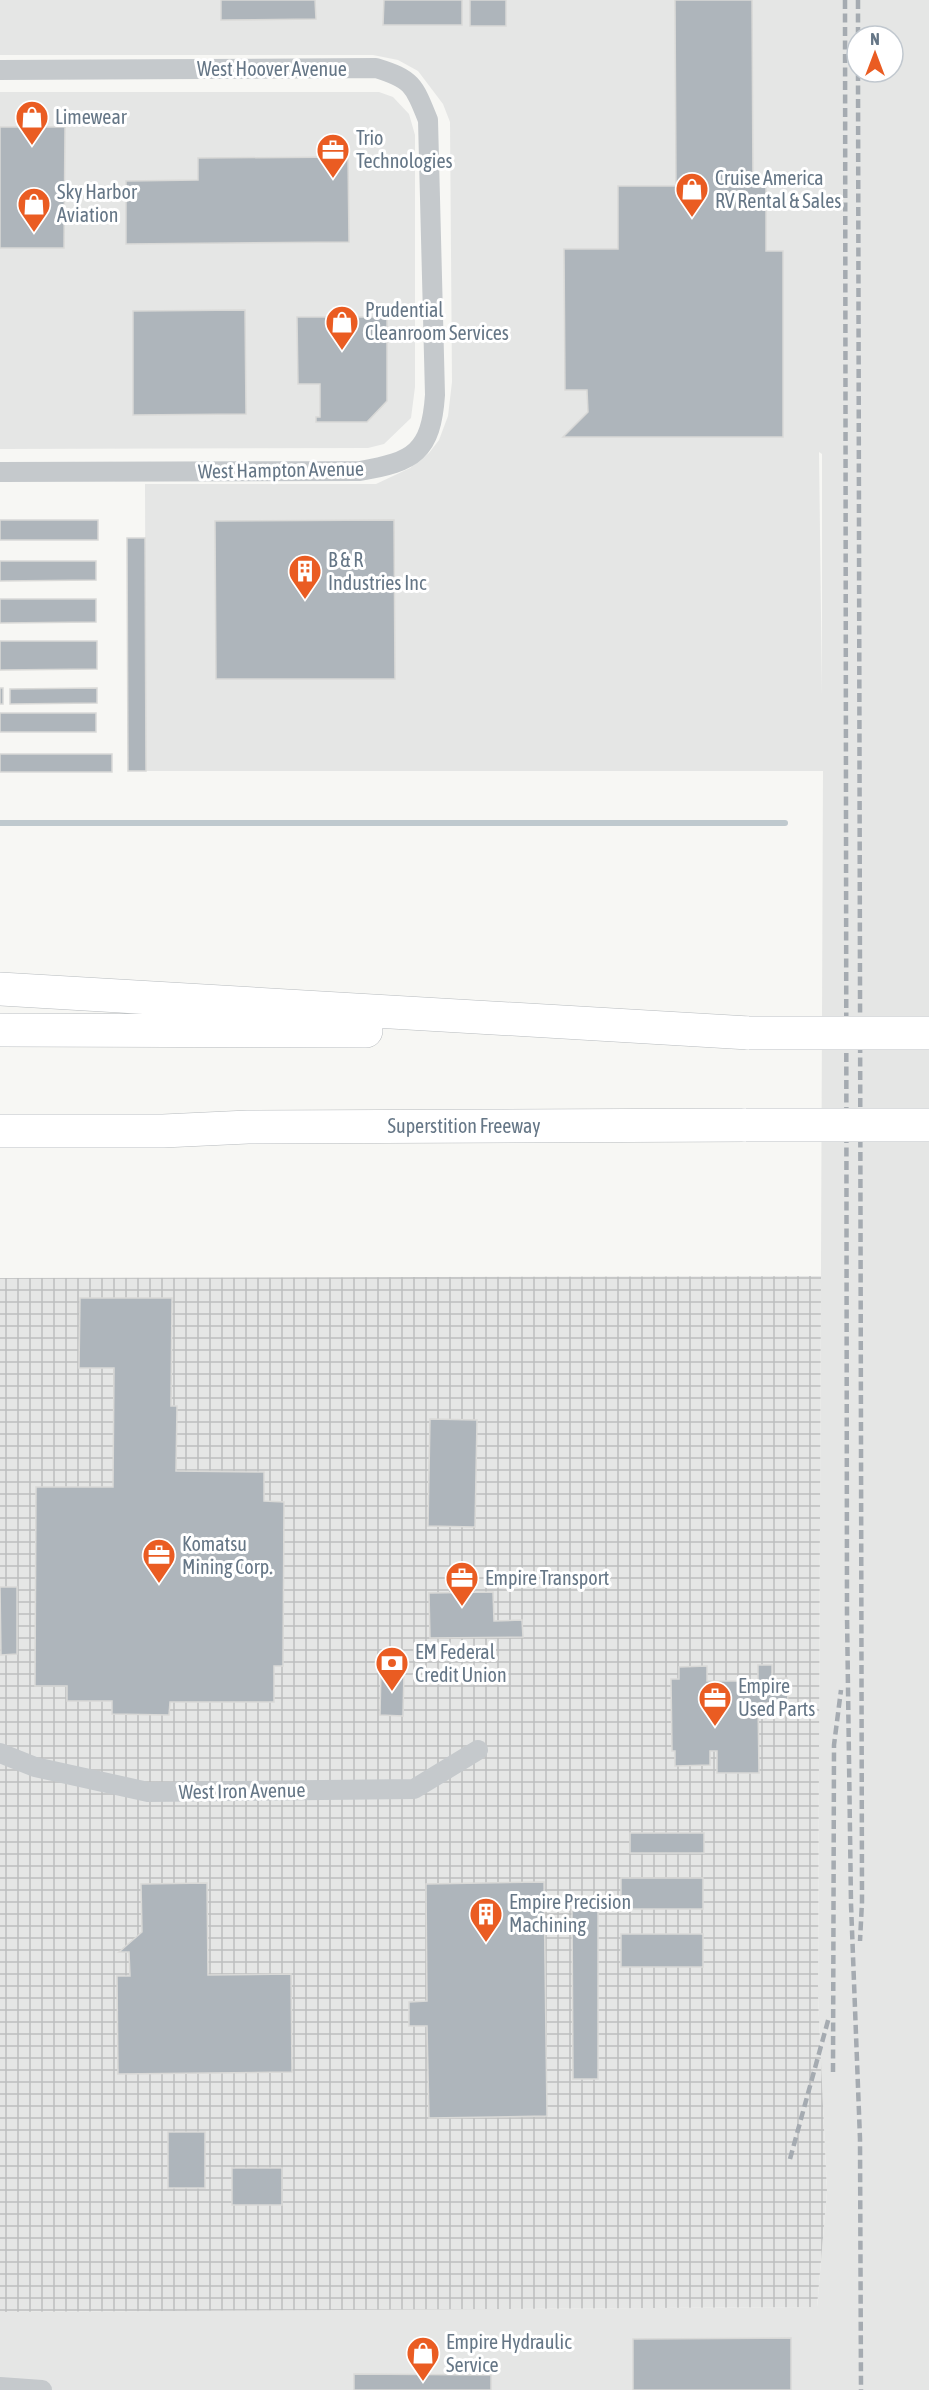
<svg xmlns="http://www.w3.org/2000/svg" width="929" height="2390" viewBox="0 0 929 2390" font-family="'Asap Condensed',sans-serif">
<defs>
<pattern id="industrial-grid" width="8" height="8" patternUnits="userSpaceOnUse" patternTransform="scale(1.5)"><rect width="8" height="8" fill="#e5e6e5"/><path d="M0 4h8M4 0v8" fill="none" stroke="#bdbfbf"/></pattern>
</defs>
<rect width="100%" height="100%" fill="#f7f7f4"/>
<path fill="#e5e6e5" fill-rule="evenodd" d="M0 0H929V2390H0V2312L817 2307 827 2191 818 1996 823 771H146L145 484H376L410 468 429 453 439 440 448 416 452 382 450 122 443 104 418 71 398 60 373 55H0ZM857 36H893V72H857ZM819 452 822 454V697V696Z
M0 92H379L393 97 409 114 415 135V387L411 418 384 444 368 448 0 449Z"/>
<path fill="url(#industrial-grid)" d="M821 1276 818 1996 827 2191 817 2307 0 2312V1278Z"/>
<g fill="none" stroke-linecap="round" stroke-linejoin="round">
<path stroke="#bfc9ce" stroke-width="6" d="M0 823H785"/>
</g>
<path fill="#aeb5bb" stroke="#d9d9d7" stroke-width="1.5" d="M221 0H315L316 19 221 20Z
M384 0H462V25H383Z
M470 0H506V26H470Z
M675 0H752L753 187H766V251H783V437H563L588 412 587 390H565L564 249H618V186H676Z
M0 127H65L64 248H0Z
M348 157 349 242 126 244V181L198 180V158Z
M245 310 246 414 133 415V311Z
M297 317H387V401L367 422H316V417H320V384H298Z
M0 520H98V540H0Z
M394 520 395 679H216L215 521Z
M127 538H145L146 771H128Z
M0 561H96V580L0 581Z
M0 599H96V622L0 623Z
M0 641H97V669L0 670Z
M0 688H3V704H0Z
M97 688V703L10 704V689Z
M0 713H96V732H0Z
M0 754H112V772H0Z
M80 1298H172L171 1406H177L176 1471 264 1472V1501L284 1502 283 1666H274V1702H170L169 1715 112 1714V1701H67V1686H35L36 1487H113L114 1368H79Z
M430 1419 477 1420 475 1527 428 1526Z
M0 1587H17V1654L1 1655Z
M493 1592 494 1621 522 1620 523 1637 430 1638 429 1593Z
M758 1665H772V1679L787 1678 788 1703H758L759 1773H717V1751H710V1765L675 1766V1751H672L671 1679H679V1667L707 1666V1681H758Z
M381 1668 404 1669 403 1716 380 1715Z
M630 1833H704V1853H630Z
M621 1878H703V1909H621Z
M544 1882 547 2116 429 2118 427 2026H409V2002L427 2001 426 1884Z
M207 1883 208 1975 291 1974 292 2072 118 2074 117 1976H130L129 1952H119L142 1932 141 1884Z
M572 1910H598V2079H573Z
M621 1934H703V1967H621Z
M168 2132H205V2188H168Z
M232 2168H282V2205H232Z
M791 2338V2390H633V2339Z
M354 2374 491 2375V2390H354Z"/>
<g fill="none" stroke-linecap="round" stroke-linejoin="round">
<defs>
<path id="motorway" d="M0 989 749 1033
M0 1030 366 1031
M0 1131H163L248 1127 746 1125"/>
</defs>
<use href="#motorway" stroke="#b7bbbe" stroke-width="34"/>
<path stroke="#c5c9cc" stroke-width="20" d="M0 70 376 68C412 79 414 85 428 120L435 395C431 452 414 462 360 471L0 472
M0 1753 35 1767 148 1792 414 1789 478 1750
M0 2387 42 2390"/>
<use href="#motorway" stroke="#fff" stroke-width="33"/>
<path stroke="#a5abb1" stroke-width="4.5" stroke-dasharray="9 4.5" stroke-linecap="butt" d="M845 0 847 1615 851 1904 860 2139 861 2390
M858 0V36
M858 72 862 1902 860 1941
M833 2072 834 1745 841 1690
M790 2159 829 2017"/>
<defs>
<path id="motorway-bridge" d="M749 1033H929
M746 1125H929"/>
</defs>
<use href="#motorway-bridge" stroke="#b7bbbe" stroke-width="34" stroke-linecap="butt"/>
<use href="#motorway-bridge" stroke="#fff" stroke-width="33"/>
</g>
<defs>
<symbol id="shop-pin" viewBox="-11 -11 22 30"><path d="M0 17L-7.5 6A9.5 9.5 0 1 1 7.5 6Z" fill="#ea5c22" stroke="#fff"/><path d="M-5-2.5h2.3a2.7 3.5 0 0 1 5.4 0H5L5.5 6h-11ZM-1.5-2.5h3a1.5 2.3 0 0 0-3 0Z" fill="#fff"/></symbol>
<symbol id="office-pin" viewBox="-11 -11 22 30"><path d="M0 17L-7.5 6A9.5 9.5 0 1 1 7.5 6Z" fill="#ea5c22" stroke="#fff"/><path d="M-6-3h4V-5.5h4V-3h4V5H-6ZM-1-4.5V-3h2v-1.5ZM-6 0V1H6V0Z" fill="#fff"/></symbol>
<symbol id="building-pin" viewBox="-11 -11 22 30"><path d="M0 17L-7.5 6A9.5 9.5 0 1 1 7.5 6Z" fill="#ea5c22" stroke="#fff"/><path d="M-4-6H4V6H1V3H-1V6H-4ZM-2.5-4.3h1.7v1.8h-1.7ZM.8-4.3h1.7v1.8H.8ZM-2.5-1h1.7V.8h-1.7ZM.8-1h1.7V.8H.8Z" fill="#fff"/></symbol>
<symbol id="bank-pin" viewBox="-11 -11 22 30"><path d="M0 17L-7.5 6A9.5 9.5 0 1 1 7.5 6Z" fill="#ea5c22" stroke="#fff"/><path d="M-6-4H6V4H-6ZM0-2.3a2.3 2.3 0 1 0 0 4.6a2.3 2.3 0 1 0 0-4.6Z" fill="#fff"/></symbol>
</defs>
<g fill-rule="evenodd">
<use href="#shop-pin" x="13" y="98" width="38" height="52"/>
<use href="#office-pin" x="314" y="131" width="38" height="52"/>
<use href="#shop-pin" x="673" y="170" width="38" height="52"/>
<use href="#shop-pin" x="15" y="185" width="38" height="52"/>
<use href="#shop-pin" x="323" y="303" width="38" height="52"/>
<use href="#building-pin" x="286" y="552" width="38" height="52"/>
<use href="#office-pin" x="140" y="1536" width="38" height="52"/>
<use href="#office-pin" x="443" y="1559" width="38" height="52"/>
<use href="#bank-pin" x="373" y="1644" width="38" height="52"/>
<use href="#office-pin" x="696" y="1679" width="38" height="52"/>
<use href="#building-pin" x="467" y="1895" width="38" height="52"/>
<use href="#shop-pin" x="404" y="2334" width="38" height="52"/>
</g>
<g text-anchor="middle" stroke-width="6" stroke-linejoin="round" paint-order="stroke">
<g font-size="20" fill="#657686" stroke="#fff">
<text x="272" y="76">West Hoover Avenue</text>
<text transform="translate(281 470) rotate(-1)" y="7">West Hampton Avenue</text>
<text x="464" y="1133">Superstition Freeway</text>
<text transform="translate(242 1791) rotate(-1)" y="7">West Iron Avenue</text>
</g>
<g font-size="20" fill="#657686" stroke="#fff" text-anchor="start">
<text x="55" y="124">Limewear</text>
<text x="356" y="145">Trio<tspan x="356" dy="23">Technologies</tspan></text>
<text x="715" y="185">Cruise America<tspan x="715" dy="23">RV Rental &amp; Sales</tspan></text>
<text x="57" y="199">Sky Harbor<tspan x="57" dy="23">Aviation</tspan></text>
<text x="365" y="317">Prudential<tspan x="365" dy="23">Cleanroom Services</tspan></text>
<text x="328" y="567">B &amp; R<tspan x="328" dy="23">Industries Inc</tspan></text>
<text x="182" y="1551">Komatsu<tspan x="182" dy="23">Mining Corp.</tspan></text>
<text x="485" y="1585">Empire Transport</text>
<text x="415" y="1659">EM Federal<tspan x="415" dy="23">Credit Union</tspan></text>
<text x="738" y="1693">Empire<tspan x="738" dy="23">Used Parts</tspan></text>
<text x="509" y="1909">Empire Precision<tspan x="509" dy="23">Machining</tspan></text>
<text x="446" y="2349">Empire Hydraulic<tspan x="446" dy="23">Service</tspan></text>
</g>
</g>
<g transform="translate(875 54)"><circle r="28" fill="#ffffff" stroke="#c1c8cf" stroke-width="1.5"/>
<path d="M0-4.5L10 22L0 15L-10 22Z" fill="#ea5c22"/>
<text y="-9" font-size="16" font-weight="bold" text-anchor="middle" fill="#657686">N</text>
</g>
</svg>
